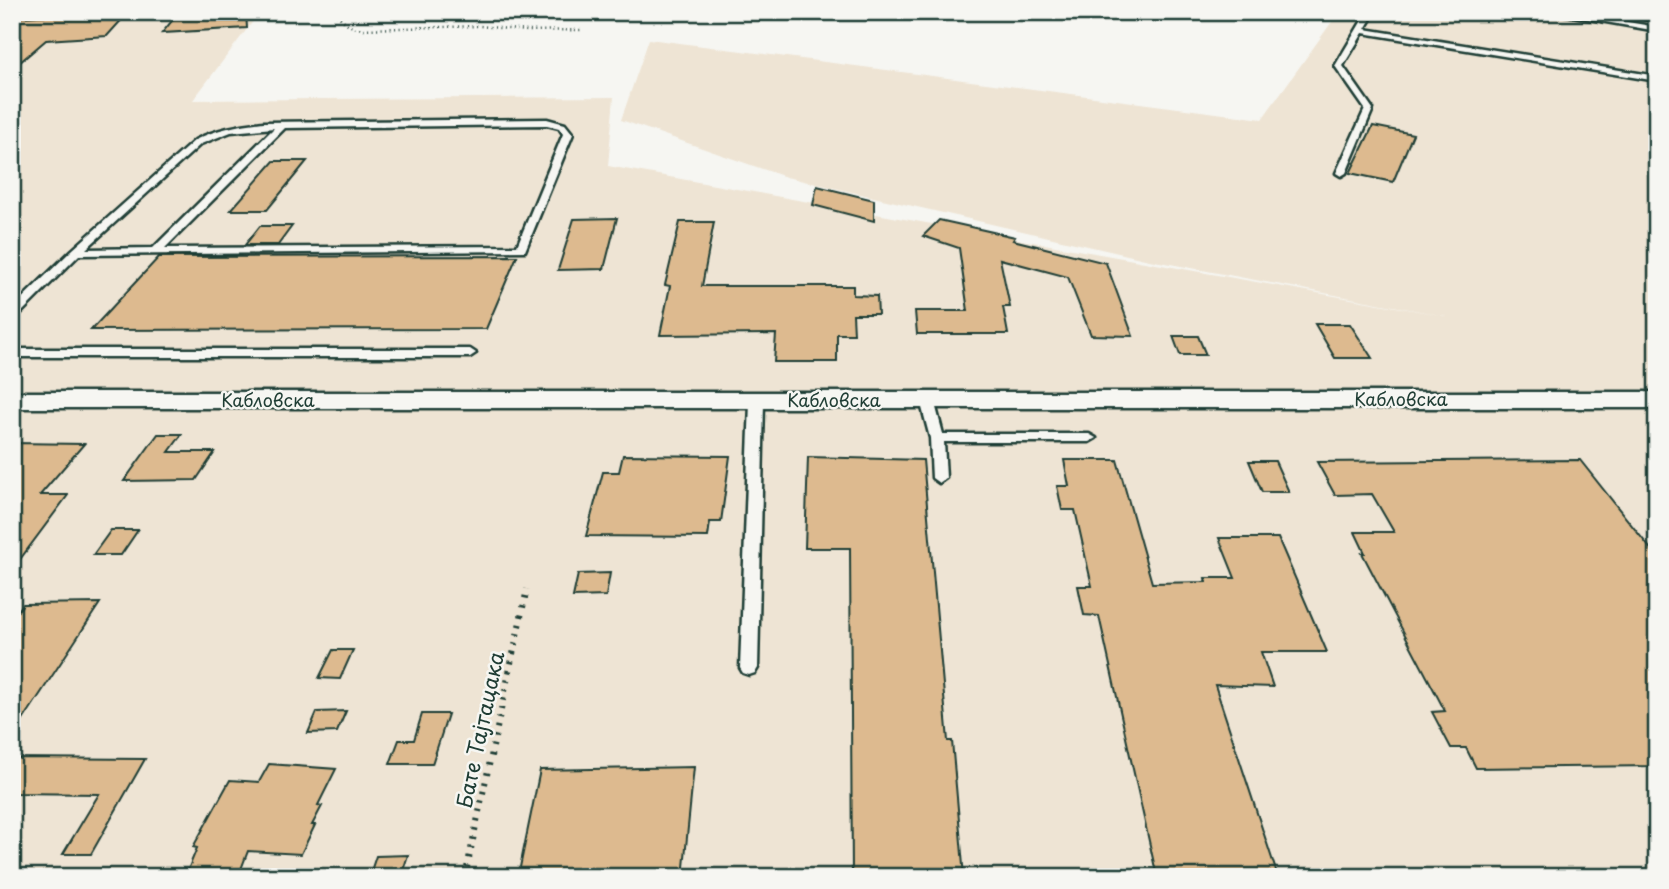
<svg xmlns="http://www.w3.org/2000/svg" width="1669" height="889" viewBox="0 0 1669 889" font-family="'Playpen Sans',sans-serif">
<rect width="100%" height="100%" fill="#f6f6f2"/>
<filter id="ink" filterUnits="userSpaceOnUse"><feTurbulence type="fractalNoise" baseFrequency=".0143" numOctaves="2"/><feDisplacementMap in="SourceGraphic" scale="14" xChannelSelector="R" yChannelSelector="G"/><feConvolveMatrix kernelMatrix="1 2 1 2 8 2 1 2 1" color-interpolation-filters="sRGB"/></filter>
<g filter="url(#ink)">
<path fill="#eee4d4" d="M12 12H260L193 100 614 97 608 166 1446 316 1149 260 786 177 621 120 649 39 1262 119 1339 12H1657V877H12Z"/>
<path fill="#ddba8f" stroke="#1f3d34" stroke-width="2" d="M179 12H246L247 28 162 33Z
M77 14 73 18 126 15 107 36 46 40 12 69V22L18 17Z
M1373 126 1413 134 1393 182 1350 173Z
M274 161H307L267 210H231Z
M817 186 874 200V221L813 205Z
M617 218 604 269 558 270 574 219Z
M939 220 1015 237 1013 240 1106 263 1133 336 1091 335 1068 277 1000 259 1010 307H1003L1008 334H917L915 311H968L959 248 923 236Z
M680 222H714L702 286H853V295L877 296 878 314H853L854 334H837V362H774L776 334 660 335 670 286 665 285Z
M260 226H292L278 245H245Z
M517 256 486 329 91 330 159 257Z
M1315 324H1350L1372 358H1335Z
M1173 336H1198L1206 355H1180Z
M158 434H182L169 452H215L196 480 124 481Z
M12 443 84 444 40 495H68L12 570Z
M623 455 730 456 721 522H710L708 537 586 536 603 472H619Z
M808 457 923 460 948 741H952L964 877H852L850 548H805Z
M1064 460H1117L1152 583 1206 582 1205 578H1235L1219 538H1278L1327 652H1261L1273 687 1215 685 1278 877H1157L1099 616 1084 615 1078 586H1092L1075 510H1062L1057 486H1069Z
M1580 460 1657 557V766L1476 768 1466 748H1451L1432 712 1445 711 1362 553H1365L1355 532H1394L1372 494 1335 495 1317 462Z
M1249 461H1275L1289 492H1262Z
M111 530H138L121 555H93Z
M610 573 606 596 573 597 578 574Z
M100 603 12 737V619L23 604Z
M333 650H353L340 679 319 678Z
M346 711 337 732 308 733 317 712Z
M422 714H448L432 764H390L399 740H414Z
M12 758 145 759 91 854H63L99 794 12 793Z
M269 764 336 769 318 805 322 806 312 825H315L301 854 248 851 238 877H185L197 848 193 847 230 780 259 782Z
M694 767 683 877H518L540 770Z
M408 855 401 877H369L376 856Z"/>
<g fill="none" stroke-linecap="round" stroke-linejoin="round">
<defs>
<path id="lane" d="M1367 12H1375L1365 29 1657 76V81L1363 33 1343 66 1373 109 1346 173 1341 176 1336 173 1365 109 1335 66Z
M1549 12H1568L1657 27V31Z
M547 119 565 124 573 134 525 251 79 255 16 318 12 319V308L72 250 195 140C216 129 239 125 263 122ZM547 125 559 128 563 134 517 246 165 248 285 128ZM274 128 153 248 86 249 201 144 231 132Z
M12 349H470L476 353 470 357H12Z
M927 396 934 400 943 434H1089L1096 438 1089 442H944L946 478 939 483 932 478 930 438 920 400Z
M757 398 764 402 758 668 755 673 749 675 743 673 740 668 750 402Z"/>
<path id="street" d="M12 392H1657V408H12Z"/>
</defs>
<use href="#lane" stroke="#1f3d34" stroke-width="5"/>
<use href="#street" stroke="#1f3d34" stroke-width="5"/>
<path stroke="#1f3d34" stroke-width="2.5" stroke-dasharray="1 3.5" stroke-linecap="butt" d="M333 12 350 26 362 29 480 26 527 31 581 30"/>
<path stroke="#1f3d34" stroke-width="6" stroke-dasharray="2.5 7" stroke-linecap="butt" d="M465 877 527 589"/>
<use href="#lane" fill="#f6f6f2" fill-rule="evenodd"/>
<use href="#street" fill="#f6f6f2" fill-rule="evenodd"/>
<defs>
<path id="rail" d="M1594 12 1657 21"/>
</defs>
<use href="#rail" stroke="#1f3d34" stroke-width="5"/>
<use href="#rail" stroke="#f6f6f2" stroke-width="3.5" stroke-dasharray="10" stroke-linecap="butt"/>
</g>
</g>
<g text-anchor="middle" stroke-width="5" stroke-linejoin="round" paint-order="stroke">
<g font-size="18" fill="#1f3d34" stroke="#f6f6f2">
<text x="1401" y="406">Кабловска</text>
<text x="268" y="407">Кабловска</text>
<text x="834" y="407">Кабловска</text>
</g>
<g font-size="21" fill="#1f3d34" stroke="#f6f6f2">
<text transform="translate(481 730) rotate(-78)" y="7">Бате Тајтацака</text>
</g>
</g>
<rect width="1669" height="889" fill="none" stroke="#f6f6f2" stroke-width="42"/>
<rect x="21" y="21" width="1627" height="847" fill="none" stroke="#1f3d34" stroke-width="2.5" filter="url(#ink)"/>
</svg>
